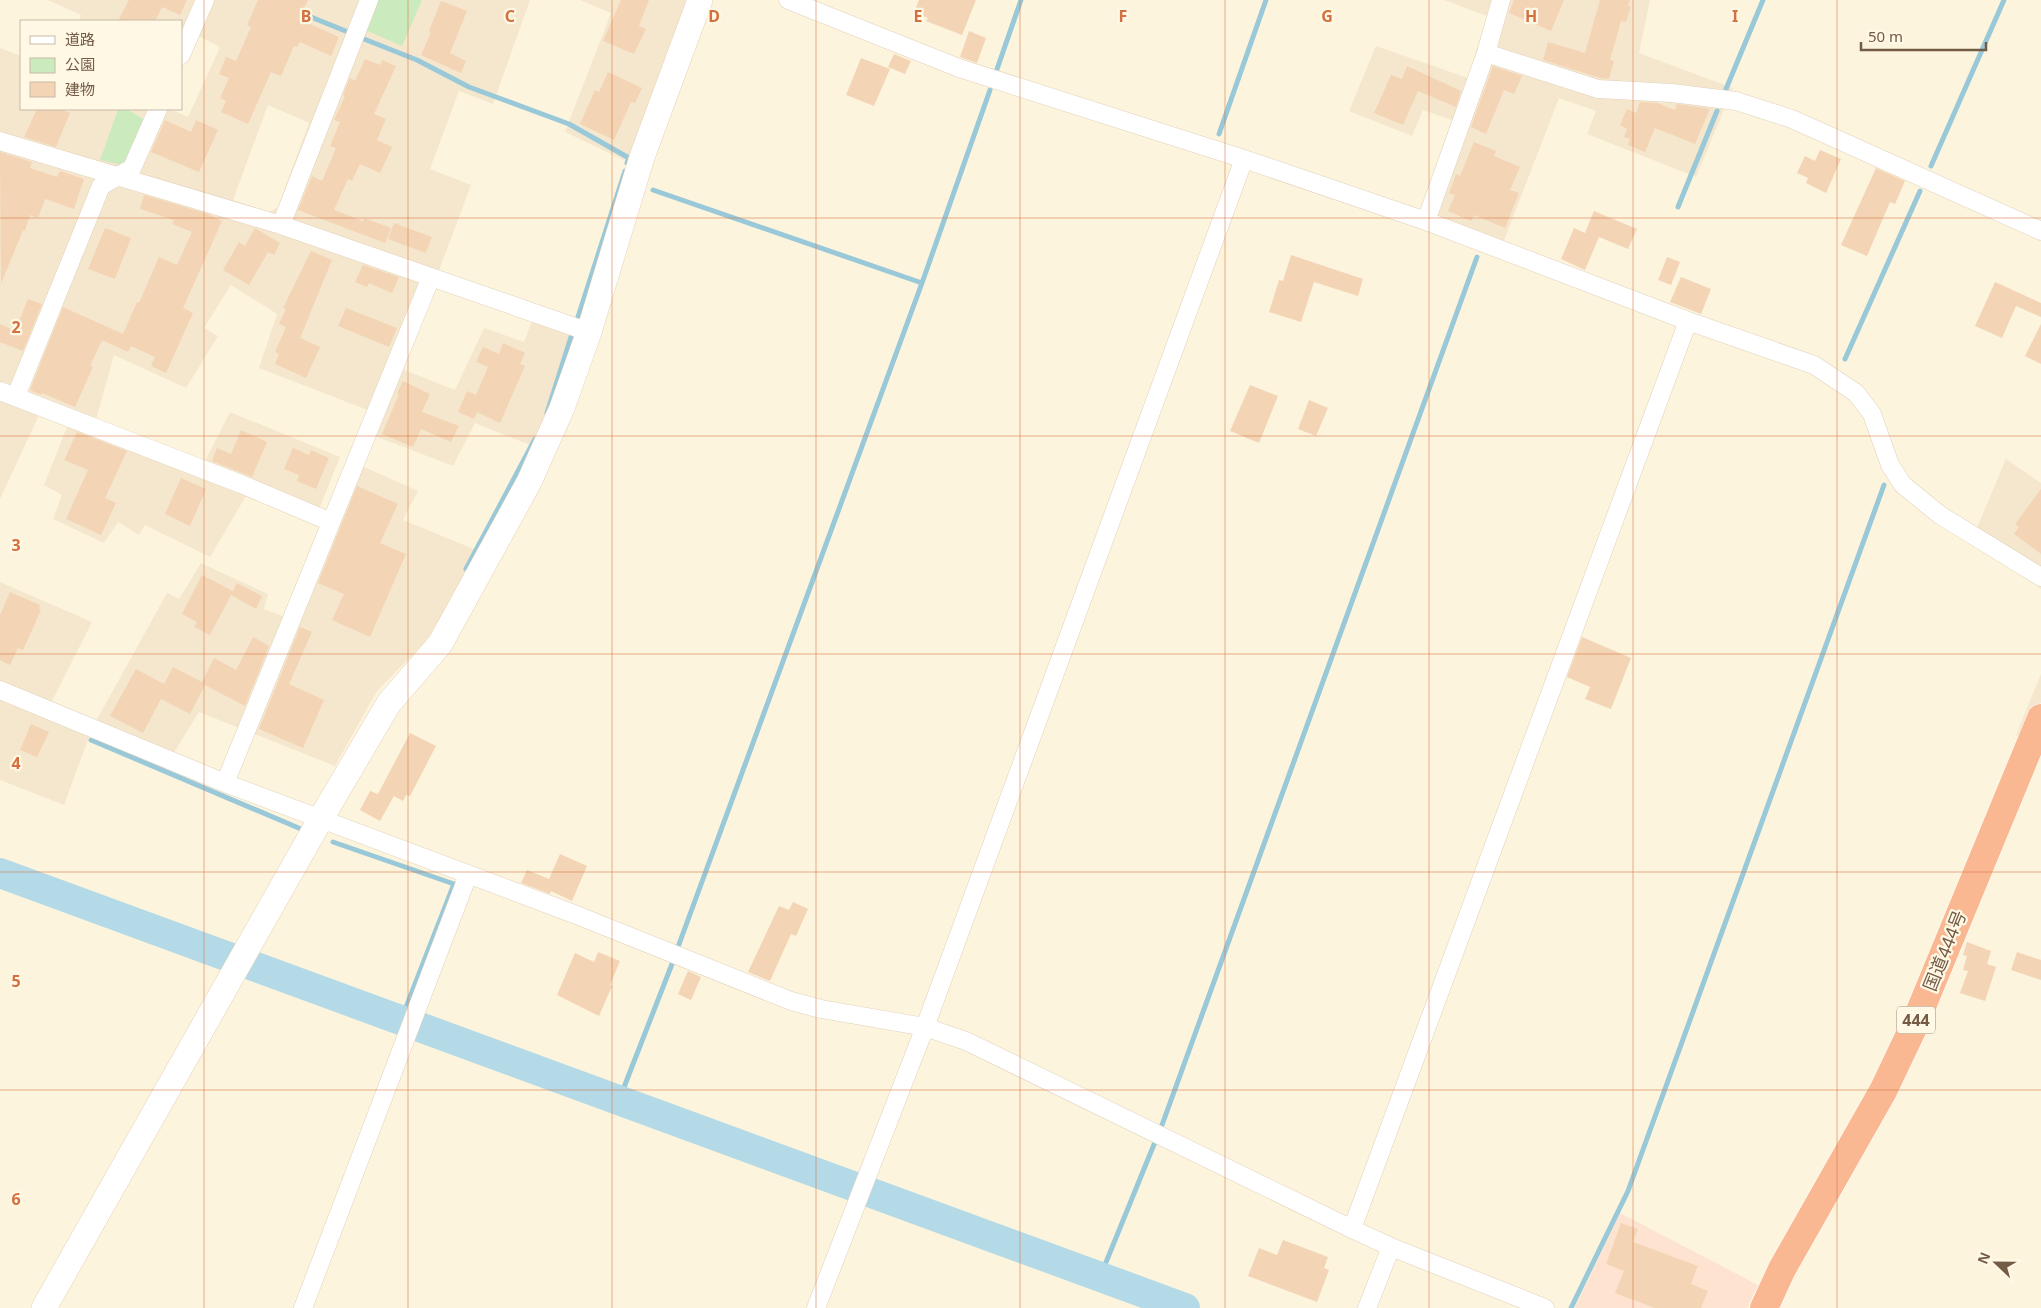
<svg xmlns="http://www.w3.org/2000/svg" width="2041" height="1308" viewBox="0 0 2041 1308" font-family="'Noto Sans','Noto Sans JP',sans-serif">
<rect width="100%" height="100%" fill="#fdf4de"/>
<path fill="#f5e7cd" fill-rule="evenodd" d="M48 0H530L493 104 459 91 430 169 471 185 402 369 455 390 484 328 524 342 537 307 581 319 535 447 475 423 453 466 362 431 370 411 259 368 277 314 231 285 204 328 218 336 186 388 114 355 96 420 205 461 230 412 340 457 315 519 249 491 210 557 145 525 139 535 118 522 104 543 53 519 62 495 44 485 69 422 40 413 0 499V48L21 56V109H118L100 160 145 120 127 109H170L188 117 220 47 197 35 181 69V21H79L81 15ZM268 105 309 123 278 207 268 213 233 200Z
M580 0H687L630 163 565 132 611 13Z
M1444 0H1650L1639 53 1733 88 1696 177 1587 134 1596 111 1559 98 1498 256 1415 227 1452 120 1423 110 1412 136 1349 111 1376 46 1468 78 1487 16Z
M2006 459 2041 483V589L1971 542Z
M351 461 418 491 403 520 481 552 426 641 377 691 335 766 199 712 164 769 89 737 64 805 0 780V582L92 622 52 701 96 721 167 593 179 599 201 563 268 594 264 609 285 617Z
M2041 674V747L2016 735Z"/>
<path fill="#fee3d1" d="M1620 1213 1758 1285 1747 1308H1575Z"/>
<path fill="#cbeabd" d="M375 0H422L402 46 363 29Z
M118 109H127L145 120 125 166 100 160Z"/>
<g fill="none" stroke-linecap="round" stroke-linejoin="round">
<path stroke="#99c8d8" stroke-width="5" d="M296 11 348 32
M364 39 417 60 469 87 569 124 629 158 627 163
M996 72 1021 0
M1726 89 1763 0
M1219 134 1266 0
M1931 166 2004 0
M653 190 922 283
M1678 207 1717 111
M578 317 625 171
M1845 359 1920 191
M547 413 571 337
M466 569 535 439
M91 740 301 829
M333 842 454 884 401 1020
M678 947 922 283 990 90
M619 1100 672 964
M1162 1125 1477 257
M1100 1277 1155 1142
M1571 1308 1628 1191 1884 485"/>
<path stroke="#b3dae6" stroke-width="30" d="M0 873 1185 1308"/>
</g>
<path fill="#f3d4b5" d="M129 0H187L180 15 162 7 155 21H118Z
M258 0H308L299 19 339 37 331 56 300 42 297 47 294 46 281 76 271 72 248 124 221 112 226 101 220 98 229 78 219 74 226 57 236 61 251 27 247 25Z
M621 0H649L639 26 646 29 634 54 603 41Z
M919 0H976L962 35 926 21 928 18 914 12Z
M1514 0H1564L1551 31 1509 13Z
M1600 0H1630L1628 6H1631L1626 22 1621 21 1610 60 1614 61 1609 79 1600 78 1543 60 1548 42 1585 53Z
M441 1 467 11 450 53 466 61 461 73 421 55 431 32 429 31Z
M969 31 986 38 977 63 960 57Z
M894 54 911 61 905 74 888 67Z
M861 58 890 69 874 106 846 95Z
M365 59 380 65 382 60 396 66 374 114 386 119 377 140 392 147 380 173 360 164 352 181 348 179 334 210 363 221 364 218 391 228 385 243 298 210 312 176 322 181 336 148 330 146 340 122 334 120 345 96 343 95 350 78 355 81Z
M1407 66 1461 91 1456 107 1418 91 1403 125 1374 113 1391 75 1402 79Z
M1493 66 1522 76 1514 94 1504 90 1486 134 1471 127Z
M608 72 642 88 635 103 631 102 614 140 580 124 595 90 599 92Z
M1640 102 1657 103 1675 110 1677 104 1710 109 1695 144 1655 128 1645 152 1628 145 1630 139 1624 137 1627 129 1620 125 1627 109 1636 113Z
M37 109H60L70 113 56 147 24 137Z
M165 120 191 132 196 120 218 130 199 172 151 152Z
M1474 142 1496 151 1494 156 1520 167 1510 190 1519 193 1505 228 1474 215 1471 221 1448 211 1455 195 1449 193 1456 174 1460 176Z
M1820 150 1841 159 1826 193 1806 183 1808 178 1797 173 1805 156 1815 161Z
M0 152 32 162 30 168 57 177 60 171 84 179 74 209 45 199 38 218 30 215 25 231 23 230 1 284Z
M1876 168 1905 181 1895 204 1890 202 1867 256 1841 245Z
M144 195 208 214 222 221 183 308 193 313 166 373 151 366 155 357 131 346 128 352 102 340 90 366 93 367 75 407 42 393 41 395 30 390 63 307 123 334 137 302 139 303 159 257 177 265 192 232 172 224 174 220 140 209Z
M1594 211 1637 229 1628 249 1599 237 1585 270 1561 259 1574 228 1585 233Z
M394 223 432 237 426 253 388 239Z
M105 228 131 238 115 279 88 269Z
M255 228 280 243 274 255 268 252 249 285 223 270 239 242 245 246Z
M311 251 332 260 300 338 320 347 306 378 275 364 279 354 275 352 286 327 279 324 286 309 283 308Z
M1291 255 1363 279 1358 296 1314 282 1301 322 1269 312 1279 280 1283 281Z
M1667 257 1680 262 1671 285 1658 280Z
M363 265 399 277 392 293 369 283 367 287 355 282Z
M1681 277 1711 289 1701 314 1670 302Z
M1995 282 2041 303V317L2016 306 2002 338 1975 326Z
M28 299 42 304 23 351 0 342V324L15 331Z
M346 308 397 328 389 347 338 326Z
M2041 324V364L2025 356Z
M503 343 525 353 520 364 525 366 500 423 477 412 474 419 458 412 467 391 476 395 488 367 476 362 483 347 499 354Z
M403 381 430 394 422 412 459 426 451 442 421 429 413 447 382 434 399 394 397 393Z
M1250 385 1278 396 1259 443 1230 431Z
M1309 400 1328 408 1316 436 1298 429Z
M241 430 267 442 252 477 212 461 217 448 231 454Z
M77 432 127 451 105 498 116 503 101 535 66 519 88 470 64 460Z
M293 448 309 455 311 450 329 458 316 489 297 481 299 475 284 469Z
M181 478 206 489 190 526 165 514Z
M357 486 398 504 380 543 406 554 370 637 332 620 344 594 318 583Z
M2041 489V554L2014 534 2019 527 2015 524Z
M202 575 233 591 237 583 262 596 256 609 231 595 210 635 194 627 197 622 182 614Z
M10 592 40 605 39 609 41 610 23 650 18 648 10 665 0 660V615Z
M300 627 312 632 289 684 324 700 303 748 259 729Z
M253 637 269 646 245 706 205 685 190 714 161 699 143 733 110 716 136 669 164 684 173 667 202 682 214 658 236 670Z
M1582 637 1631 658 1611 709 1585 699 1590 687 1567 677Z
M31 724 49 732 37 757 20 750Z
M410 733 436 746 410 796 406 795 403 801 394 796 380 821 360 810 370 791 378 794Z
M560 854 587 866 572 901 551 891 550 894 521 883 527 870 549 879Z
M793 902 808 909 796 936 791 934 770 981 748 972 779 906 789 910Z
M1967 942 1991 951 1987 964 1996 967 1985 1001 1960 993 1968 971 1963 970 1967 956 1963 955Z
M598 952 620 961 610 985 612 986 599 1016 557 995 575 953 594 962Z
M2017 952 2041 960V980L2011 970Z
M688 971 701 977 691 1000 678 994Z
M1621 1223 1638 1229 1633 1242 1698 1266 1691 1284 1708 1291 1701 1308H1655L1615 1293 1624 1271 1606 1264Z
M1283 1240 1328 1257 1324 1268 1329 1270 1317 1302 1248 1276 1259 1248 1277 1255Z"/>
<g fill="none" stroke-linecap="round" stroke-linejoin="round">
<defs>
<path id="street" d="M788 0 959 68 1244 159 1426 221 1688 321 1814 365 1856 393 1872 414 1890 465 1903 485 1940 515 2041 577
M1486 53 1598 89 1672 93 1736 101 1792 119 2041 231
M181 55 205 0
M0 141 281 225 589 332
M1426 221 1486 53 1501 0
M281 225 369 0
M0 391 241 484 331 522
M16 396 101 186 132 168 158 109
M0 690 225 783 574 914 791 1001 821 1009 925 1027 966 1041 1352 1229 1391 1247 1545 1308
M225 783 431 277
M1352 1229 1688 321
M303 1308 468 875
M816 1308 925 1027 1244 159
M1367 1308 1391 1247"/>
<path id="secondary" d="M44 1308 320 820 389 703 440 644 529 482 562 408 589 332 642 157 700 0"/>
<path id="highway" d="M1764 1308 1782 1269 1883 1091 1913 1028 2041 718"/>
</defs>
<use href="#street" stroke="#e1d1ba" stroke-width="19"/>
<use href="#secondary" stroke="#e6d2b8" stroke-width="26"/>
<use href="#highway" stroke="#fff" stroke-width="29"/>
<use href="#street" stroke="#fff" stroke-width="18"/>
<use href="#secondary" stroke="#fff" stroke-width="25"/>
<use href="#highway" stroke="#fab892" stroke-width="28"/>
</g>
<path fill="none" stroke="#d47140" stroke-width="1" stroke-opacity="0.55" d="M204 0V1308M408 0V1308M612 0V1308M816 0V1308M1020 0V1308M1225 0V1308M1429 0V1308M1633 0V1308M1837 0V1308M0 218H2041M0 436H2041M0 654H2041M0 872H2041M0 1090H2041"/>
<g text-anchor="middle" stroke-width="4.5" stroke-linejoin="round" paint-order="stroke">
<rect fill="#fff8e5" stroke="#9d8a76" stroke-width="1" x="1897" y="1006.5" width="38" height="27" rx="4"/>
<g font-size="16" font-weight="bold" fill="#735b46">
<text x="1916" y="1026">444</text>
</g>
<g font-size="18" fill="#735b46" stroke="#fff8e5">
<text transform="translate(1945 951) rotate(-68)" y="6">国道444号</text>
</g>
</g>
<g font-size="16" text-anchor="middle" font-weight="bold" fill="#d47140" stroke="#fff8e5" stroke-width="4.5" stroke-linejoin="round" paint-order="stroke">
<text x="306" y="22">B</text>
<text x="510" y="22">C</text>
<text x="714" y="22">D</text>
<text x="918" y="22">E</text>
<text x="1123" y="22">F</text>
<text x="1327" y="22">G</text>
<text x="1531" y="22">H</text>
<text x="1735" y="22">I</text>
<text x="16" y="333">2</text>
<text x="16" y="551">3</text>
<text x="16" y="769">4</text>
<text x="16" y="987">5</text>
<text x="16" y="1205">6</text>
</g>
<rect x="20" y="20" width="162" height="90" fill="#fff8e5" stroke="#c7b9a5"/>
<rect x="30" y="36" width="25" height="8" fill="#ffffff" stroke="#c7b9a5"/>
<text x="65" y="45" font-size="15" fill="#735b46">道路</text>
<rect x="30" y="58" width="25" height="15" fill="#cbeabd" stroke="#c7b9a5"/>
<text x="65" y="70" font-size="15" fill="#735b46">公園</text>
<rect x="30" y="82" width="25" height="15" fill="#f3d4b5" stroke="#c7b9a5"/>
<text x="65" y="95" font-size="15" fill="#735b46">建物</text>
<g transform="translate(1996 1263) rotate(292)" stroke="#fff8e5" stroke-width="4" paint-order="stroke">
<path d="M0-4L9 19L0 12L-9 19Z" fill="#735b46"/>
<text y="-8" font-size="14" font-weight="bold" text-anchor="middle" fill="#735b46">N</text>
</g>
<path d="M1861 42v8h125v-8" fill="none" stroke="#735b46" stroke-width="2.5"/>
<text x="1868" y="42" font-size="15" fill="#735b46" stroke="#fff8e5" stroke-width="4" paint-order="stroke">50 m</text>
</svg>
